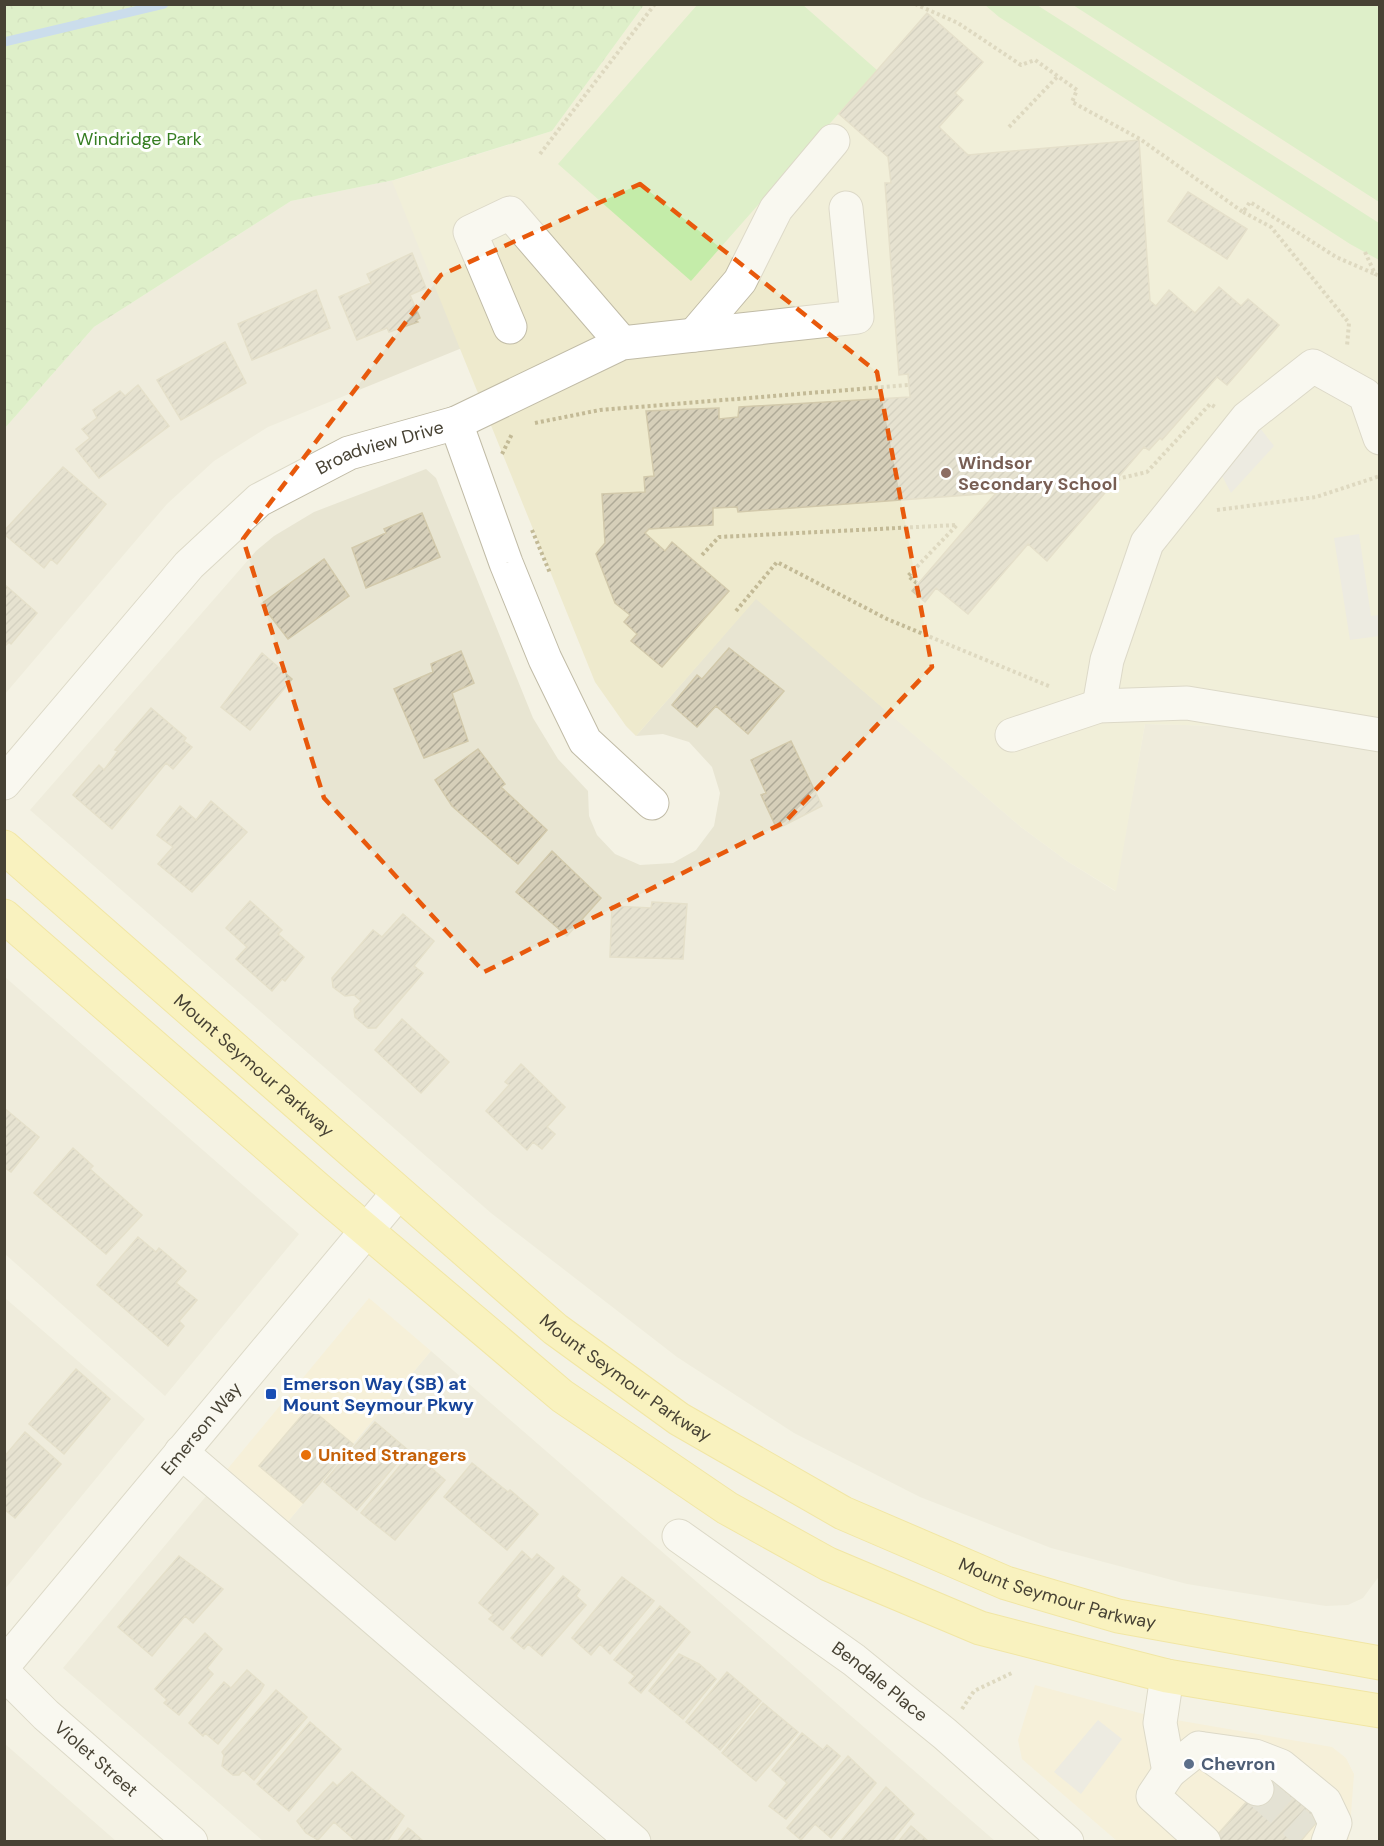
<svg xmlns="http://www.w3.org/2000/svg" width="1384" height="1846" viewBox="0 0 1384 1846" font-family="'DM Sans',sans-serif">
<defs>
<pattern id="forest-crowns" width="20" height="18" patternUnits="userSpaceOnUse" patternTransform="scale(1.5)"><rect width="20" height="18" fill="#c4eca9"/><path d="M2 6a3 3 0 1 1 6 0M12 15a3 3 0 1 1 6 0" fill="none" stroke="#aacc92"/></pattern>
<pattern id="building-hatch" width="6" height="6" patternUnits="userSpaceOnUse" patternTransform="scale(1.5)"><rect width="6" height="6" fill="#d6cfb9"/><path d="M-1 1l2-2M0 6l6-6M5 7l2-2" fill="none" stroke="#afaa97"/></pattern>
</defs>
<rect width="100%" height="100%" fill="#f4f2e4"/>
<path fill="#e8e5d2" d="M394 180 462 348 268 427 214 461 167 504 5 694V428L94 327 291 201Z
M426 469 436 478 533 718 558 759 588 791 589 816 597 835 615 854 640 865 673 863 696 850 714 826 720 793 712 767 689 742 663 734 636 736 756 598 1021 827 1067 861 1115 891 1145 724 1379 730 1380 1575 1363 1598 1348 1605 1326 1606 1187 1584 1051 1548 920 1497 794 1433 677 1357 491 1213 30 810 256 551 274 536 314 512Z
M5 977 299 1234 165 1396 5 1254Z
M5 1298 145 1419 5 1589Z
M431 1351 995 1841H650L285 1525Z
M207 1495 605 1841H263L63 1668Z
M5 1744 116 1841H5Z"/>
<path fill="#f8edcd" d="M369 1298 431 1351 285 1525 225 1472Z
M1035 1685 1147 1715 1332 1747 1346 1758 1354 1774 1349 1841H1117L1022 1759 1018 1740Z"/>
<path fill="#eeeacd" d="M644 5H1379V730L1145 724 1116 891 1067 861 1021 827 756 599 636 736 626 726 595 682 392 181 552 131Z"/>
<path fill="url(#forest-crowns)" d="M5 4H644V5L552 131 394 180 291 201 94 327 5 428Z"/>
<path fill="#c4eca9" d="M697 5H803L877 70 691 281 558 164Z
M985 5H1037L1379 223V260L1350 244 999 17Z
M1073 5H1379V202Z"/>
<path fill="#e4e2dd" d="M1260 428 1274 446 1231 493 1219 470Z
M1359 534 1371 616 1379 615V636L1350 640 1334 538Z
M1098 1720 1122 1739 1081 1794 1054 1772Z"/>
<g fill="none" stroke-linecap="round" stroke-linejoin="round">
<path stroke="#9ac3f7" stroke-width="9" d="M4 42 164 4"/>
</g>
<path fill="url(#building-hatch)" stroke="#d2c9ab" stroke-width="1.5" d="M927 13 983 62 955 93 963 100 939 127 968 155 1139 140 1150 301 1156 306 1169 290 1195 313 1219 287 1241 306 1248 299 1279 325 1227 385 1217 377 1162 440 1160 438 1149 450 1144 447 1047 561 1028 544 968 614 936 588 925 602 912 591 996 493 738 512 737 507 713 508V525L649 529 645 533 665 551 672 542 729 591 662 667 631 641 637 634 624 622 630 615 615 603 596 554 605 543 602 494 645 492 644 477 654 476 646 411 719 408V419L738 417 739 407 910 397 908 374 899 375 885 183H891L888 157 839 114Z
M1188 192 1247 229 1227 259 1168 221Z
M412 253 426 288 410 295 420 318 416 320 418 322 389 332 387 328 357 340 339 297 371 283 367 274Z
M316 290 330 328 252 360 238 324Z
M225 342 246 383 181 420 157 380Z
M138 385 169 426 99 478 76 449 90 438 82 429 97 418 93 410 120 391 125 396Z
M63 467 106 504 57 564 51 559 44 568 4 534V531Z
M422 513 440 557 366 588 352 548 386 533 384 529Z
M324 559 349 596 288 639 261 604Z
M4 584 37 613 11 644 9 642 4 647Z
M729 648 784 691 748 734 716 706 697 727 672 705 697 675 702 679Z
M461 651 474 683 452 693 468 741 424 758 394 689 433 672 431 664Z
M262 653 292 679 250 730 221 707Z
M151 708 186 738 184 741 192 747 173 769 166 763 112 829 73 795 99 765 104 770 118 751 115 750Z
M791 741 822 806 777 829 761 795 766 793 751 760Z
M478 749 505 784 501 787 547 830 518 864 452 806 435 780Z
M211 801 247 832 192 892 158 864 173 847 157 835 180 806 196 820Z
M552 851 601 898 567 936 516 892Z
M250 901 282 930 278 934 304 957 285 981 282 979 272 991 236 959 247 947 226 928Z
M652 902 687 904 683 959 610 957 612 906 651 908Z
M403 914 434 941 414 966 423 973 376 1028H368L355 1017 354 1009 361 1001 354 995 345 996 333 987 332 978 373 930 382 937Z
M402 1019 449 1062 421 1093 375 1050Z
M521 1064 565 1107 547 1127 555 1134 542 1149 533 1142 527 1150 486 1111 509 1085 505 1082Z
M4 1108 39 1137 11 1172 4 1167Z
M73 1148 93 1166 90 1169 142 1215 106 1254 34 1193Z
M138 1237 156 1252 159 1248 186 1271 176 1283 197 1300 179 1321 184 1326 168 1346 97 1285Z
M76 1369 110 1399 64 1454 29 1424Z
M309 1407 353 1444 303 1503 259 1466Z
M375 1422 408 1450 357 1510 324 1482Z
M25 1432 61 1464 15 1518 4 1509V1457Z
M412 1451 445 1480 395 1540 361 1513Z
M472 1463 508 1492 510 1490 538 1514 507 1550 444 1497Z
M522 1551 532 1560 537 1554 554 1568 503 1630 489 1619 493 1615 479 1603Z
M179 1556 223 1589 193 1623 185 1616 152 1656 118 1627Z
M563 1576 580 1590 576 1596 586 1605 542 1656 528 1644 524 1649 511 1638Z
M622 1577 654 1601 610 1654 600 1644 591 1655 572 1638Z
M660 1606 690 1632 641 1693 629 1683 635 1676 614 1660Z
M205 1633 222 1649 207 1668 213 1674 179 1715 164 1703 167 1700 155 1689Z
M679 1654 699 1664 716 1679 683 1719 649 1691Z
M247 1670 264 1685 260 1692 218 1744 205 1733 203 1736 189 1723 224 1682 231 1688Z
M727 1672 761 1701 720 1750 686 1722Z
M276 1690 307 1717 254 1780 243 1770 239 1775H233L222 1766 224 1755 222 1752Z
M763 1703 798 1732 756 1781 722 1753Z
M310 1722 341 1749 289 1811 257 1784Z
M802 1733 823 1750 827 1745 840 1756 786 1819 769 1806 787 1783 772 1770Z
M848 1756 876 1783 831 1838 815 1824 801 1840 787 1828Z
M352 1772 404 1816 387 1842H357L334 1822 318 1840 306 1833 297 1821 333 1782 337 1786Z
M1270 1775 1320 1818 1300 1842H1211Z
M886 1787 914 1814 891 1842H840Z
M911 1826 929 1842H898Z
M408 1828 411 1830 424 1842H397Z"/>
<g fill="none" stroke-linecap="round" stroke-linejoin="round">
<path stroke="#d1cfc1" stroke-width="33" stroke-dasharray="33 16" stroke-linecap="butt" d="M1257 1789 1307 1833"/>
<defs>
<g id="minor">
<path d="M510 327 470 232 510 213 622 343"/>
<path d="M694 335 740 281 776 209 833 141"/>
<path d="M456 423 506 563 545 659 585 741 652 803"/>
<path d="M1099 706 1107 660 1147 543 1247 418 1313 366 1365 395 1380 438"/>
<path d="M1012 735 1099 706 1187 703 1380 735"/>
<path id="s1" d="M4 783 189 565 259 500 349 453 456 423 622 343 857 317 846 208"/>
<path d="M181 1452 634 1842"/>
<path id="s2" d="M679 1536 854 1660 945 1734 1067 1842"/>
<path id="s3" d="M4 1665 398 1193"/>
<path id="s4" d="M4 1673 46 1715 191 1842"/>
<path d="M1167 1676 1160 1723 1169 1772 1199 1748 1257 1789"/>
<path d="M1205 1749 1255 1756 1281 1766 1325 1802 1335 1823 1328 1842"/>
<path d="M1169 1772 1153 1796 1204 1842"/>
</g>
<g id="major">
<path id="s5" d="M4 847 555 1329 679 1419 843 1513 1006 1583 1118 1616 1380 1663"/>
<path d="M4 916 320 1191 562 1396 727 1508 828 1564 980 1628 1167 1676 1380 1711"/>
</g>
</defs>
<use href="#minor" stroke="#c0bba6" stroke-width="35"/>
<use href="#major" stroke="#eed858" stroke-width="35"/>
<path stroke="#c3ba96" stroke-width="4" stroke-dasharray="3 3" stroke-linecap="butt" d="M915 4 958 23 1021 65 1035 60 1077 90 1072 102 1140 139 1243 212 1250 202 1336 257 1375 274
M1009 127 1058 76
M540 154 655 4
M1243 212 1271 227 1349 323 1347 346
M1365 252 1375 274 1380 276
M535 423 600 410 909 385
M502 454 512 434
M1117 479 1147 472 1210 404 1215 407
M1217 510 1316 497 1380 476
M532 530 550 573
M702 555 719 537 957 525 908 576 918 584
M736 611 777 562 887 619 1051 687
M962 1709 974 1691 1014 1672"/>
<use href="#minor" stroke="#fff" stroke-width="33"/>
<use href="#major" stroke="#fff192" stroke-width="33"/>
</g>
<path d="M0 0H1384V1846H0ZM640 184 877 372 932 667 785 822 484 972 324 798 243 539 441 275Z" fill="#f4f2e4" fill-opacity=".55" fill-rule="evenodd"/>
<path fill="none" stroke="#e8590c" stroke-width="4.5" stroke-dasharray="12 8" stroke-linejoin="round" d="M640 184 877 372 932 667 785 822 484 972 324 798 243 539 441 275Z"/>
<circle fill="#8d6e63" stroke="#fff" stroke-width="2" cx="946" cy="473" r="6"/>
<rect fill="#1a4fb4" stroke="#fff" stroke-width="2" x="265" y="1388" width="12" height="12" rx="3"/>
<circle fill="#e8710a" stroke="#fff" stroke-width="2" cx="306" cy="1455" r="6"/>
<circle fill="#5c6f8a" stroke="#fff" stroke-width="2" cx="1189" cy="1764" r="6"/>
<g text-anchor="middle" stroke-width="6" stroke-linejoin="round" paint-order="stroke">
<g font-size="18" fill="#367e22" stroke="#fff">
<text x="139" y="145">Windridge Park</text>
</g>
<g font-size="18" fill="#474234" stroke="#fff">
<text dy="6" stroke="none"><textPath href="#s1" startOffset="514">Broadview Drive</textPath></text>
<text dy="6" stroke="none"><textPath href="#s5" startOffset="332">Mount Seymour Parkway</textPath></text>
<text dy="6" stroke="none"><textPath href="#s5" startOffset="818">Mount Seymour Parkway</textPath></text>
<text dy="6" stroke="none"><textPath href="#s3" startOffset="308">Emerson Way</textPath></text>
<text dy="6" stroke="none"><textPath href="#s5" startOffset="1304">Mount Seymour Parkway</textPath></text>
<text dy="6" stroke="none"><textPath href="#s2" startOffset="248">Bendale Place</textPath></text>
<text dy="6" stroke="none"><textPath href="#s4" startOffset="126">Violet Street</textPath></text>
</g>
<g font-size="18" font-weight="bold" fill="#785e54" stroke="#fff" text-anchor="start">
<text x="958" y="469">Windsor<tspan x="958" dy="21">Secondary School</tspan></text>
</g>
<g font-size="18" font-weight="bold" fill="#164399" stroke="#fff" text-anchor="start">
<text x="283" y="1390">Emerson Way (SB) at<tspan x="283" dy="21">Mount Seymour Pkwy</tspan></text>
</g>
<g font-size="18" font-weight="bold" fill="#c56008" stroke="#fff" text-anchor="start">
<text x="318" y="1461">United Strangers</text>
</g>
<g font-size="18" font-weight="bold" fill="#4e5e75" stroke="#fff" text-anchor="start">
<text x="1201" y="1770">Chevron</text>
</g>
</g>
<rect width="1384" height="1846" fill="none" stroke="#474234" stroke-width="12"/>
</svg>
